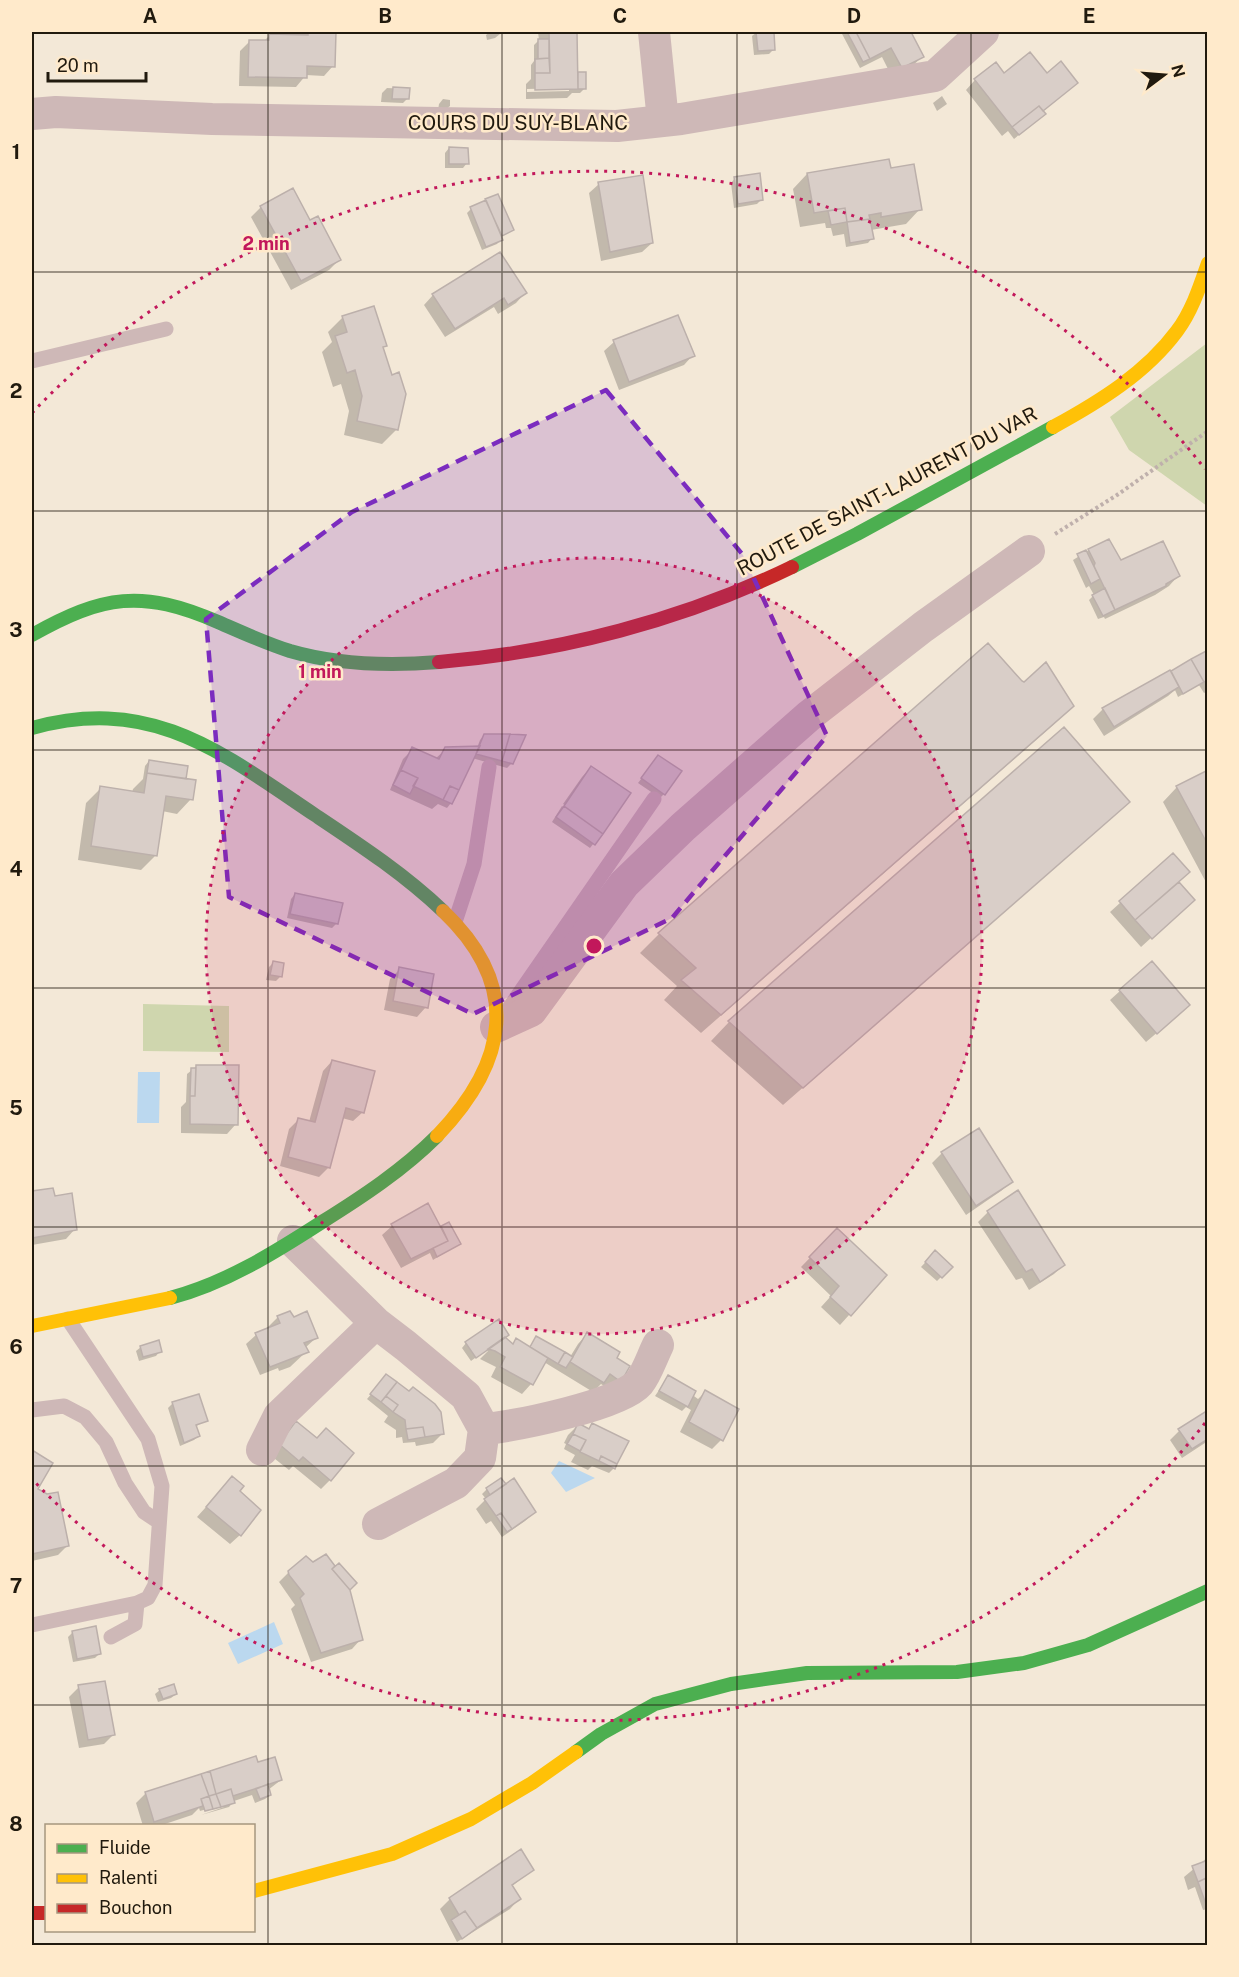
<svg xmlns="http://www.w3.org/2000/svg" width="1239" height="1977" viewBox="0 0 1239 1977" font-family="'Public Sans',sans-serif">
<rect width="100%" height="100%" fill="#f3e8d7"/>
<path fill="#cfd6ae" d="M1207 343V506L1129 450 1110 417Z
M143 1004 229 1006V1052L143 1051Z"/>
<path fill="#bbd8ef" d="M138 1072H160L159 1123H137Z
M559 1461 595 1478 566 1492 551 1473Z
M274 1622 283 1644 238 1664 228 1643Z"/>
<path fill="#0003" fill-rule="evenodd" d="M302 32H334L333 66 324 76 306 75 296 87 239 86 240 51 249 42H263L270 35 299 36Z
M490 32H499L500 34 495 38 487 40 486 35Z
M538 32H575L576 76 579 74 585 88 580 93H572L567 98 526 99V84L531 79V65L534 61V45L539 40ZM569 88V91L527 92V89Z
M757 32H772L774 49 769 54 754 55 752 36Z
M841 32H910L922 56 913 66 892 77 882 57 860 68Z
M1004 75H1047L1076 83 1042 112 1039 118 1014 139 1008 131 1002 136 966 90 975 80Z
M387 88 408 89 407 99 403 103 381 102 382 93Z
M942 96 947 104 937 111 933 103Z
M443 99 450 100V106L445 110H438L439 104Z
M449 148 467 163 463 168H445V153Z
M889 170 920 209 906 224 871 230 872 238 868 243 846 247 844 234 833 236 831 228H826L825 223 800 227 793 189 807 174Z
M735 178 761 200 757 204 734 208 731 183Z
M599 184 652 243 642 252 601 261 589 193Z
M498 196 512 230 501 237V239L497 244 482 250 467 213 471 209Z
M261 207 309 222 339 260 329 270 291 290 251 217Z
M525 293 516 303 498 314 494 307 445 337 424 305 433 295Z
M343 317 385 345 382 348 397 429 382 444 344 435 349 411 341 384 333 387 322 352 332 342 328 332Z
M614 342 693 355 684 365 619 390 604 351Z
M1089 550 1120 562 1178 576 1169 586 1155 595 1105 619 1104 617 1098 619 1089 600 1094 595 1089 586 1086 588 1073 560Z
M988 645 1021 682 1072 706 1053 725 701 1033 664 1000 677 986 640 953 659 934Z
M1208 652V691L1204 693 1199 685 1178 697 1175 690 1168 696 1104 736 1093 719 1103 709Z
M484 735 512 763 507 768 472 758 451 803 447 808 438 804 432 809 390 790 403 759 413 749 435 759 446 749 477 748 480 740Z
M658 757 664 794 660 798 638 783Z
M149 761 185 778 191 799 177 814 162 811 155 856 141 870 78 860 86 803 101 788 132 793 133 789 143 779 145 766Z
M591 767 603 831 563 804 582 777Z
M1208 771V886L1163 802 1177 787Z
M1128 802 1109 820 783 1105 711 1041 729 1022Z
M562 806 601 834 590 848 552 822Z
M1173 855 1177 882 1193 900 1141 947 1110 912Z
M295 894 337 923 332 928 287 918 291 899Z
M273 963 280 977 276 981 266 980 269 967Z
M400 969 426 1007 417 1017 384 1010 390 979Z
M1120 991 1178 1015 1146 1042 1110 1000Z
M332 1061 363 1112 353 1121 342 1118 329 1167 319 1177 280 1166 289 1129 299 1119 309 1122 323 1071Z
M197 1066 236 1124 227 1134 181 1133V1107L186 1102 187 1074Z
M978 1130 1011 1182 1001 1191 966 1215 932 1163 942 1153Z
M51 1190 54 1197 75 1229 66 1239 32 1245V1193Z
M427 1205 440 1229 449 1224 459 1244 433 1260 430 1253 401 1268 382 1235 392 1226Z
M988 1212 1064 1264 1054 1274 1029 1290 1022 1278 1016 1280 978 1222Z
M837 1230 885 1275 840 1325 821 1307 831 1296 801 1267Z
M935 1252 951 1267 937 1281 921 1267Z
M278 1317 293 1319 317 1337 305 1348 307 1351 290 1367 279 1371 278 1368 260 1375 246 1344 256 1335 269 1329 268 1327Z
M587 1334 615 1358 628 1366 610 1390 601 1384 593 1392 544 1362 531 1384 522 1394 491 1377 496 1367 480 1359 488 1351 487 1349 471 1361 462 1348 466 1343 504 1337 512 1345 517 1340 529 1348 537 1337 570 1357 578 1344Z
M141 1347 160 1351 156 1356 139 1361 136 1351Z
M387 1376 442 1434 433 1443 416 1446 415 1442 403 1443 402 1437 396 1438V1430L384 1422 388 1416 367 1399Z
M668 1377 698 1399 705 1392 721 1440 712 1449 680 1432 691 1410 686 1407 682 1411 655 1396Z
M198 1395 206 1420 195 1427 198 1436 194 1440 180 1446 168 1408 172 1404Z
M1208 1411V1441L1182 1458 1170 1440 1179 1431Z
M578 1425 588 1430 593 1425 614 1468 609 1473 592 1466 588 1470 571 1462 575 1455 564 1449 566 1444 564 1443 568 1435Z
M287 1433 317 1439 330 1480 321 1489 293 1466 289 1470 270 1455Z
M32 1452 51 1464 36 1489 68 1545 58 1555 32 1561Z
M232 1478 238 1491 240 1535 230 1544 197 1517Z
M487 1489 534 1512 525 1521 502 1537 491 1521 486 1524 476 1509 486 1499 482 1494Z
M325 1556 348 1590 361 1639 352 1649 311 1662 291 1609 295 1605 279 1582 289 1572 313 1564Z
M73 1632 99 1654 95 1658 73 1662 68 1637Z
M79 1687 114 1734 104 1744 79 1748 69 1697Z
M160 1690 176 1694 171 1698 158 1702 155 1694Z
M255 1758 257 1764 281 1780 268 1790 270 1795 265 1799 255 1803 252 1795 234 1801 229 1807 201 1815 224 1807V1804L200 1811 199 1808 192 1815 159 1826H143L136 1803 145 1794Z
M1208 1857V1909L1203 1910 1195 1887 1188 1890 1184 1877Z
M532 1870 511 1887 519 1899 510 1909 457 1942 440 1909 450 1899Z"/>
<path fill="#d9cec8" stroke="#bcb0ab" stroke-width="1.5" d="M308 32H336L335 67 307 66V78L248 77 249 40H269V34L308 35Z
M549 32H577L578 89 535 90V73H550Z
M756 32H774L775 50 758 51Z
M847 32H856L870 59 863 62Z
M856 32H911L924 57 902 68 891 48 870 59Z
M538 39H549V58L538 59Z
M1030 52 1047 73 1061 61 1078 83 1043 111 1039 106 1012 127 974 79 996 62 1004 73Z
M549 58 550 73H535V59Z
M578 72H586V89H578Z
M393 87 410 88 409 99H392Z
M1039 106 1046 114 1019 135 1012 127Z
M449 147 468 148 469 164H449Z
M889 159 891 168 914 164 922 210 881 217V213L869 215 870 219 847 222 845 208 814 213 807 173Z
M760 173 763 200 738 204 734 177Z
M643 175 653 243 610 252 598 182Z
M293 188 310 220 318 216 341 260 301 281 260 206Z
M498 194 514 230 502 236 485 199Z
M486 200 503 240 486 247 470 207Z
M845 208 847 222 831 225 828 211Z
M870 219 874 239 850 243 847 222Z
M500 252 527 293 508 305 504 298 455 329 432 294Z
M374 306 387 346 383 347 392 375 399 372 406 394 398 430 357 421 362 396 355 370 347 373 335 336 347 332 342 316Z
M678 315 695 356 629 382 613 340Z
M1109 539 1121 560 1163 541 1180 576 1166 584V586L1115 610 1094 566 1095 563 1088 549Z
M1086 550 1100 579 1091 584 1077 554Z
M1105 588 1115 610 1103 616 1092 595Z
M988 643 1022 681 1024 682 1046 662 1074 706 721 1015 681 980 696 968 658 933Z
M1208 650V680L1204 682 1191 659Z
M1191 659 1204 682 1183 694 1171 671Z
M1170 670 1179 687 1114 727 1102 708Z
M1064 727 1130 802 803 1088 728 1021Z
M484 734H510L502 761 476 754Z
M510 734 526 735 513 764 502 761Z
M480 746 459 790 450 786 443 800 413 786 418 778 401 770 412 747 439 759 445 747Z
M658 755 682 771 665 795 641 778Z
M149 760 188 766 186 779 147 773Z
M591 766 631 793 603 834 564 806Z
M401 770 418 778 410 794 393 785Z
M1208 770V845L1176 786Z
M147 773 196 780 193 800 166 796 157 856 91 846 100 786 144 793Z
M450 786 459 790 452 804 443 800Z
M564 806 603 834 595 845 556 817Z
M1173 853 1190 872 1135 920 1119 901Z
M1179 882 1195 900 1152 939 1135 920Z
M295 893 343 903 338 924 290 914Z
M273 961 284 963 282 977 270 975Z
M1152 961 1190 1005 1157 1034 1119 990Z
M399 967 434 974 428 1008 393 1001Z
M332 1060 375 1071 364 1113 346 1108 330 1168 288 1157 298 1118 315 1122Z
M196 1065H239L238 1125 190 1124V1096H195Z
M191 1068H196L195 1096H190Z
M979 1128 1013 1182 976 1206 941 1152Z
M53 1188 55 1196 72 1193 77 1230 32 1238V1191Z
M1018 1190 1065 1265 1040 1282 1032 1269 1026 1272 987 1211Z
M428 1203 448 1241 411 1259 391 1224Z
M449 1222 461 1244 437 1257 433 1248 448 1241 441 1226Z
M837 1228 887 1275 851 1316 830 1297 839 1286 809 1257Z
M935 1250 953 1267 942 1278 925 1262Z
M290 1311 294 1317 307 1311 318 1338 304 1343 309 1352 270 1367 255 1333 280 1323 277 1316Z
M499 1319 509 1335 476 1358 465 1342Z
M587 1332 620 1352 617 1358 630 1366 621 1382 610 1374 604 1383 570 1362Z
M536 1336 565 1352 558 1364 530 1347Z
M505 1337 513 1344 516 1338 548 1358 533 1385 500 1367 505 1357 495 1351 488 1349Z
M159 1340 162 1352 143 1357 140 1346Z
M565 1352 573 1357 566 1368 558 1364Z
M386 1374 397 1382 381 1402 370 1394Z
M668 1375 696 1391 688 1407 659 1391Z
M397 1382 409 1391 413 1387 435 1404 441 1412 444 1434 425 1437 423 1427 406 1429 405 1420 393 1412 398 1405 386 1396Z
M705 1390 739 1409 723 1441 689 1422Z
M199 1394 208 1421 196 1425 200 1436 184 1443 172 1402Z
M386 1396 398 1405 393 1412 381 1402Z
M1208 1410V1439L1192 1449 1178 1429Z
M296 1421 317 1438 326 1428 354 1453 331 1481 303 1457 299 1461 279 1444Z
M578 1423 589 1429 592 1423 629 1441 617 1464 601 1456 599 1461 580 1452 586 1440 573 1434Z
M423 1427 425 1437 408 1440 406 1429Z
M573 1434 586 1440 580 1451 567 1444Z
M32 1450 53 1463 38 1489 47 1494 58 1492 69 1546 32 1554Z
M601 1456 617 1464 615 1469 599 1461Z
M232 1476 244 1486 240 1491 261 1510 241 1536 206 1507Z
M501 1478 506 1484 490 1495 486 1488Z
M514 1478 536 1512 512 1529 501 1513 496 1516 484 1499Z
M501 1513 512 1529 507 1532 496 1516Z
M326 1554 335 1566 332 1569 350 1590 363 1640 321 1653 300 1598 304 1594 289 1575 288 1571 306 1556 313 1562Z
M339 1563 357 1583 350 1590 332 1569Z
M96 1626 101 1654 77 1659 72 1631Z
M105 1681 115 1735 88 1740 78 1685Z
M174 1684 177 1694 163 1699 159 1689Z
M256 1756 258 1762 275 1757 282 1780 233 1796 231 1789 216 1794 210 1771Z
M210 1771 216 1794 209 1796 201 1774Z
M201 1774 209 1796 201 1799 203 1806 154 1822 145 1792Z
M268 1784 271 1795 260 1799 256 1789Z
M231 1789 235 1803 221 1807 216 1794Z
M216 1794 221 1807 213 1809 209 1796Z
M209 1796 213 1809 205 1811 201 1799Z
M521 1849 534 1870 512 1885 521 1899 477 1928 465 1911 459 1915 449 1898Z
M1208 1860V1882L1206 1878 1198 1882 1192 1866Z
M1206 1878 1208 1882 1207 1907 1198 1882Z
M465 1911 477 1928 462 1939 451 1920Z"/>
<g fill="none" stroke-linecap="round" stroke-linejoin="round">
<path stroke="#bfb0ac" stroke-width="4" stroke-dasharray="3 3" stroke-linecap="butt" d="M1055 534 1117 495 1208 431"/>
<path stroke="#ceb8b7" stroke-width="15" d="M32 361 166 329
M455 922 474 864 489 767
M503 1017 654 799
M32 1410 64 1406 85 1417 106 1442 125 1483 144 1512 159 1522
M32 1625 137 1603 148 1598 155 1585 162 1486 148 1439 68 1319
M111 1637 135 1624 137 1603"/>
<path stroke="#ceb8b7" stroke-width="32" d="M654 32 663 121
M32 114 56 112 212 119 617 126 681 119 935 76 983 32
M496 1027 531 1011 624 884 683 827 810 715 923 627 1029 551
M293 1241 376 1323 406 1346 466 1396 484 1429 480 1458 456 1483 378 1524
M484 1429C516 1426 620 1405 639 1383 647 1373 652 1357 658 1345
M262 1450 279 1416 376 1323"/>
<path stroke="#4caf50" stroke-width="14" d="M792 567 857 534 1053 427
M32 635C103 595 142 589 218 622 241 632 265 643 290 651 338 665 389 666 439 662
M32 728C152 695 221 752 315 815 360 845 404 874 443 911
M170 1298C226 1283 274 1253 322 1222 362 1197 403 1170 437 1136
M576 1752 601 1734 655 1704 731 1684 807 1673 957 1672 1024 1663 1088 1645 1208 1591"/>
<path stroke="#ffc107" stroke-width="14" d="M1053 427C1099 402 1146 373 1177 331 1192 311 1200 286 1208 263
M437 1136C508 1062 522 986 443 911
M32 1326 170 1298
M254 1891 392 1854 471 1819 532 1783 576 1752"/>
<path stroke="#c62828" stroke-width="14" d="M439 662C560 652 683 620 792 567
M32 1913H46"/>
</g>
<path fill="#7b2cbf" fill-opacity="0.2" stroke="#7b2cbf" stroke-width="4.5" stroke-dasharray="12 8" stroke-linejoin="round" d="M606 390 743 555 827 736 672 918 473 1014 229 897 206 619 352 512Z"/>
<path fill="none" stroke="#211a0e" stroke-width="1.5" stroke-opacity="0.55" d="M268 32V1946M502 32V1946M737 32V1946M971 32V1946M32 272H1208M32 511H1208M32 750H1208M32 988H1208M32 1227H1208M32 1466H1208M32 1705H1208"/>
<circle cx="594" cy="946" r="388" fill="#c2185b" fill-opacity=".12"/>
<g fill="none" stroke="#c2185b" stroke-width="3" stroke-dasharray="3 6">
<circle cx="594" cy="946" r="388"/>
<path d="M1205 1423A775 775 0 0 1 32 1479M32 413A775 775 0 0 1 1205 469"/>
</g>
<g text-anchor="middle" stroke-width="5" stroke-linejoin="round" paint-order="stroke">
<g font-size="20" fill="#211a0e" stroke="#ffeacb">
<text x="518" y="130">COURS DU SUY-BLANC</text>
<text transform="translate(887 491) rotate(-28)" y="7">ROUTE DE SAINT-LAURENT DU VAR</text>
</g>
</g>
<circle cx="594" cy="946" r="9" fill="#c2185b" stroke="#ffeacb" stroke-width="3"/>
<g font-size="18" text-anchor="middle" font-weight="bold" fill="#c2185b" stroke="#ffeacb" stroke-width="5" stroke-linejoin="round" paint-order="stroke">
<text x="266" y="250">2 min</text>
<text x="320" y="678">1 min</text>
</g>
<rect width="1239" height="1977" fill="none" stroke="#ffeacb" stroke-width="66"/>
<rect x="45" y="1824" width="210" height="108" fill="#ffeacb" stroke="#a6977f" stroke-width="1.5"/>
<rect x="57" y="1844" width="30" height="9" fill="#4caf50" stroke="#a6977f" stroke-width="1.5"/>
<text x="99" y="1854" font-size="18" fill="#211a0e">Fluide</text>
<rect x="57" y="1874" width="30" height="9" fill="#ffc107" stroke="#a6977f" stroke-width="1.5"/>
<text x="99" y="1884" font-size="18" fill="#211a0e">Ralenti</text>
<rect x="57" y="1904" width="30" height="9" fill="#c62828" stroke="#a6977f" stroke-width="1.5"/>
<text x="99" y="1914" font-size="18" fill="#211a0e">Bouchon</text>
<g transform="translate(1164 75) rotate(74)" stroke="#ffeacb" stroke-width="4.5" paint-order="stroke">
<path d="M0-4.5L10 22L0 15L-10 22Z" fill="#211a0e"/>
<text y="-9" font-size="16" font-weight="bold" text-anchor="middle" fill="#211a0e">N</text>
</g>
<path d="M48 72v9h98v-9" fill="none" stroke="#211a0e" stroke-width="3"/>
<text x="57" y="72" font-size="18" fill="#211a0e" stroke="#ffeacb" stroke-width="4.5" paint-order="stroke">20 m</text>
<rect x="33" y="33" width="1173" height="1911" fill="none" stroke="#211a0e" stroke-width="2"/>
<g font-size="20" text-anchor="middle" font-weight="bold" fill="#211a0e">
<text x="150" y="23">A</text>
<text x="385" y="23">B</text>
<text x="620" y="23">C</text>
<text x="854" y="23">D</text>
<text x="1089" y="23">E</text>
<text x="16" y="159">1</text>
<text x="16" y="398">2</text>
<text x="16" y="637">3</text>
<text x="16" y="876">4</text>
<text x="16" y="1115">5</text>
<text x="16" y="1354">6</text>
<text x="16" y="1593">7</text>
<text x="16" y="1831">8</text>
</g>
</svg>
